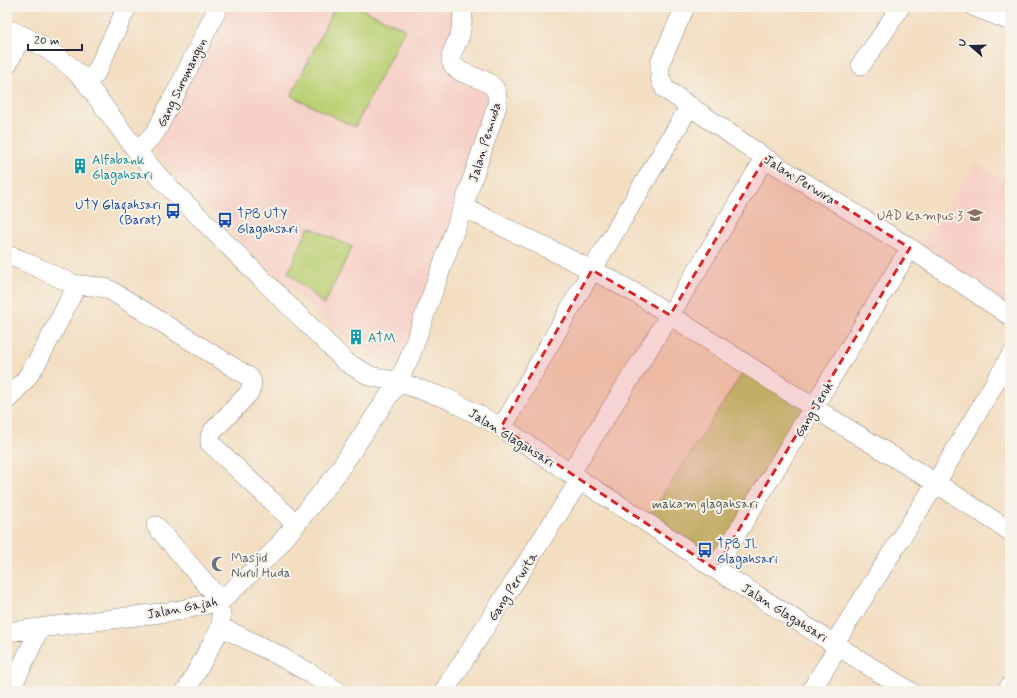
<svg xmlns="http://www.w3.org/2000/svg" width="1017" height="698" viewBox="0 0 1017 698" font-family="Mynerve,sans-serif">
<rect width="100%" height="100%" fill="#f7f3e8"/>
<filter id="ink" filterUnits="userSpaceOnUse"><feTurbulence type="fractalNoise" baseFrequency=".025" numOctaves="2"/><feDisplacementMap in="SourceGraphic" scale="8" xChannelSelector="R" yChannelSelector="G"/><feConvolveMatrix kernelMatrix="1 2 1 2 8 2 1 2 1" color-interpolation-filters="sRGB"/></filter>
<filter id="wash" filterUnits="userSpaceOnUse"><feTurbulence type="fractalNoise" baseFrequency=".012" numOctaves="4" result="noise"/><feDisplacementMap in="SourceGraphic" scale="16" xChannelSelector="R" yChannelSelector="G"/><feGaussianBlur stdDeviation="0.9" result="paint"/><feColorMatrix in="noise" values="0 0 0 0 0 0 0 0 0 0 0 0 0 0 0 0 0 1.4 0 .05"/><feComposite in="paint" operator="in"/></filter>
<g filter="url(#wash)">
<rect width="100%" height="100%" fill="#f3dec2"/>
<path fill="#f7d1c7" d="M218 7H462L451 59 496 89 402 373 338 332 303 299 258 261 150 147Z
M975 163 1004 181 1010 172V308L919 248Z"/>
<path fill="#bcd074" stroke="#6f7958" d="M335 7H357L405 29 355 127 291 96Z
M309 227 352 247 324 305 288 273Z
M746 368 807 408 722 549 700 547 650 515Z"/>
</g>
<g filter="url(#ink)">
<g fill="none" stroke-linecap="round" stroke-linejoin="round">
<defs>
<path id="minor" d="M685 7 660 63V75L661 81 665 89 765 158 910 248 1010 316
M975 7 1010 21
M7 29C36 40 63 58 84 80L137 151 161 179 346 362 370 376 398 382 448 399 501 427 580 480 646 522 715 569 909 691
M7 65 22 35
M861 65 882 35 900 7
M84 80 95 75 127 7
M137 151 155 133 183 79 218 7
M463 207 608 278 642 297 814 408 936 483 1010 531
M7 255 21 260 73 284C86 287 98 284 110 290L249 377C254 382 251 388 249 393L212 432 210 437V443L296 524
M7 400 26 379 37 362 48 342 77 285
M501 427 507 419 592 270 690 106
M570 474 670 315 765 158
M156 526 221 601
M715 569 910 248
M221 627 276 654 308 672 337 691
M7 632 176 611 221 601 274 551 335 476 398 382 409 359 463 207 497 106C497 101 498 96 496 91 489 75 456 78 451 61 450 53 456 45 459 38 462 28 463 17 463 7
M834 644 936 483 1010 357
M10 691 40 628
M186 691 221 627V614
M444 691 580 480
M811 691 838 647
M1007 691 1010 686"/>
</defs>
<use href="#minor" stroke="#8a807e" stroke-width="20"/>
<use href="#minor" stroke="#fff" stroke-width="19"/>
</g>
</g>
<path fill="#d62828" fill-opacity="0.2" stroke="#d62828" stroke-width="3" stroke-dasharray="8 5" stroke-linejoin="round" d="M765 158 910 248 715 569 501 427 592 270 670 315Z"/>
<defs>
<symbol id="building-bare" viewBox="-9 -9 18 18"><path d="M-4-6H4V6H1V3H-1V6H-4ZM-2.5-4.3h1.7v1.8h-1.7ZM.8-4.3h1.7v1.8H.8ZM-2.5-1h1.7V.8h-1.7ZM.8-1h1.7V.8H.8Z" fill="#0f9aa8" stroke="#f7f3e8" stroke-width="2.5" paint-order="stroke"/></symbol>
<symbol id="bus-bare" viewBox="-9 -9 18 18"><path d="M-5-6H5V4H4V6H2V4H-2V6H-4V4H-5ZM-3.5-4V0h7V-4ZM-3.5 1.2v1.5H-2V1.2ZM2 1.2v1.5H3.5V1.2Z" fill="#1a4fb4" stroke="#f7f3e8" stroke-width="2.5" paint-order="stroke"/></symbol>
<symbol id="university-bare" viewBox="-9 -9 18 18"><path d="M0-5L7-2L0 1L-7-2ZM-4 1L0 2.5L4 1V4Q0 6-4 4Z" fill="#8d6e63" stroke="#f7f3e8" stroke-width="2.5" paint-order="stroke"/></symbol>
<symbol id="mosque-bare" viewBox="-9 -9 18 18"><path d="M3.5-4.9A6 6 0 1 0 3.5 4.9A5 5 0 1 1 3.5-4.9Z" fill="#6b7280" stroke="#f7f3e8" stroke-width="2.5" paint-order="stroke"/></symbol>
</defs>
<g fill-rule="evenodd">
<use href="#building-bare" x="69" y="155" width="22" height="22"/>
<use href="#bus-bare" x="162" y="200" width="22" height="22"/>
<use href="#university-bare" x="964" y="204" width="22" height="22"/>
<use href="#bus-bare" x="214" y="209" width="22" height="22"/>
<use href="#building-bare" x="345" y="326" width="22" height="22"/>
<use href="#bus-bare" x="694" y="539" width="22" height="22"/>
<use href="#mosque-bare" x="208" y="553" width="22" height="22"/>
</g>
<g text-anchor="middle" stroke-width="4" stroke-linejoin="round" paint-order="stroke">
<g font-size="13" fill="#22223b" stroke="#f7f3e8">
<text transform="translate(181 82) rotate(-64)" y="5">Gang Suromangun</text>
<text transform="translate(484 142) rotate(-73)" y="5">Jalan Pemuda</text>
<text transform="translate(800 179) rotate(32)" y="5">Jalan Perwira</text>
<text transform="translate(813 409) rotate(-59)" y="5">Gang Jeruk</text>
<text transform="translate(512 437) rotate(32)" y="5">Jalan Glagahsari</text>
<text transform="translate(512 586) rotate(-57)" y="5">Gang Perwita</text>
<text transform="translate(182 607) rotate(-11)" y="5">Jalan Gajah</text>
<text transform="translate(785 612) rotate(32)" y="5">Jalan Glagahsari</text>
</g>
<g font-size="13" fill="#0d838f" stroke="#f7f3e8" text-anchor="start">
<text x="92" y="164">Alfabank<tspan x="92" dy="15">Glagahsari</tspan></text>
<text x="368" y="342">ATM</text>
</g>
<g font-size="13" fill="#164399" stroke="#f7f3e8" text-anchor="start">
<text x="161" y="209" text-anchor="end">UTY Glagahsari<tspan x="161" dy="15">(Barat)</tspan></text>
<text x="237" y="218">TPB UTY<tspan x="237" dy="15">Glagahsari</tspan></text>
<text x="717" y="548">TPB Jl.<tspan x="717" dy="15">Glagahsari</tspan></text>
</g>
<g font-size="13" fill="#785e54" stroke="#f7f3e8" text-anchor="end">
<text x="963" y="220">UAD Kampus 3</text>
</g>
<g font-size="13" fill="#50564c" stroke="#f7f3e8">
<text x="705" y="508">makam glagahsari</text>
</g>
<g font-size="13" fill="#5b616d" stroke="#f7f3e8" text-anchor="start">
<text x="231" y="562">Masjid<tspan x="231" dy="15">Nurul Huda</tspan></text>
</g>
</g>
<rect width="1017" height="698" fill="none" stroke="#f7f3e8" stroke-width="24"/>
<g transform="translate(971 46) rotate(290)" stroke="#f7f3e8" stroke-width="3" paint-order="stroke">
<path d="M0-3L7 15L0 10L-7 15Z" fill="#22223b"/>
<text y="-6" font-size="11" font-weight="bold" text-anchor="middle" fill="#22223b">U</text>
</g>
<path d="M28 44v6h54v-6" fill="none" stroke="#22223b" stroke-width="2"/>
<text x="34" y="44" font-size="12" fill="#22223b" stroke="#f7f3e8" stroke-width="3" paint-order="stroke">20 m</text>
</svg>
